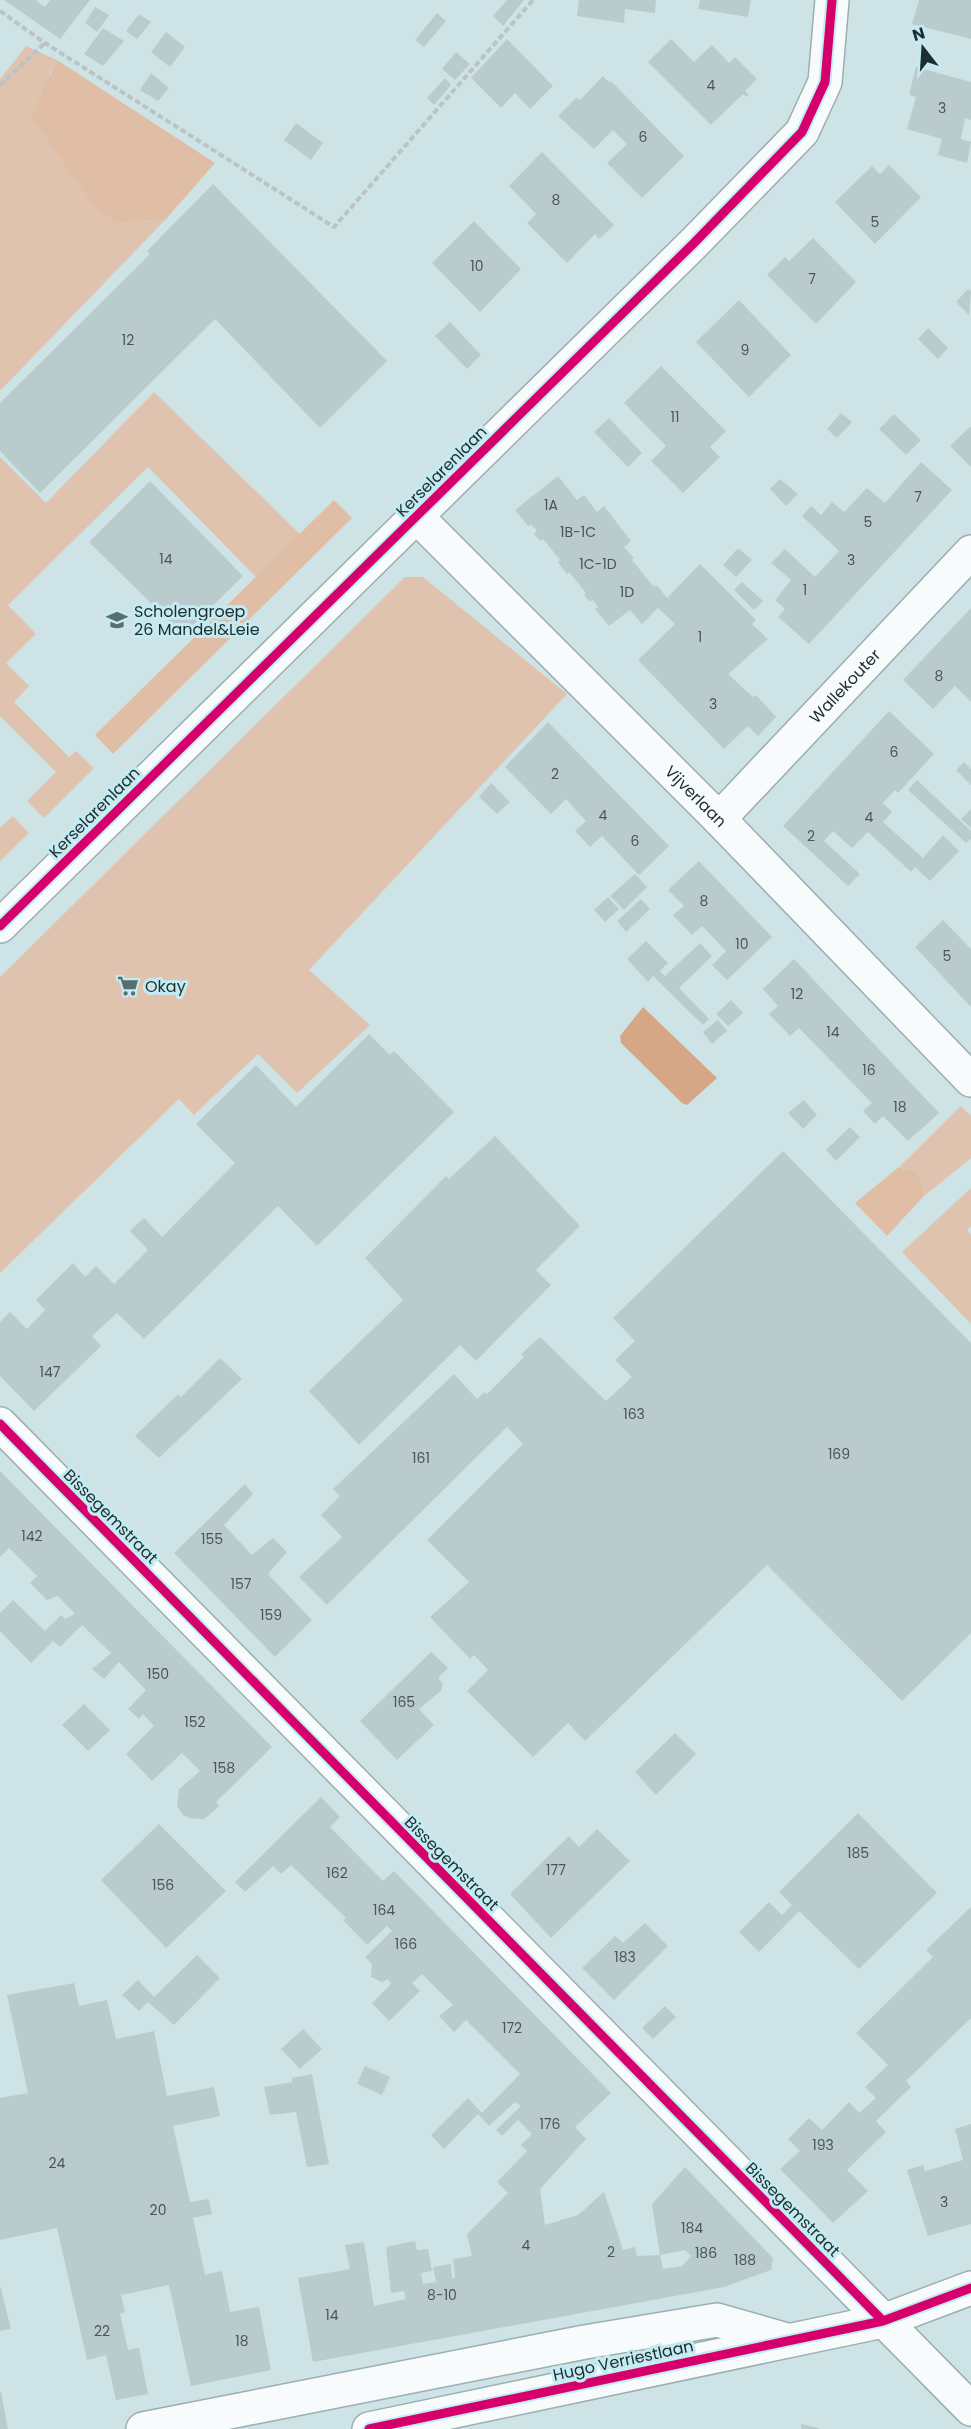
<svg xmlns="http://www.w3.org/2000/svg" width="971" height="2429" viewBox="0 0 971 2429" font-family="Poppins,sans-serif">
<rect width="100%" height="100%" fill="#cee3e6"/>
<path fill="#e0c3ae" d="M26 46 57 60 49 75 117 223 166 219 0 391V79Z
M154 392 300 534 256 577 148 467 8 605 36 634 6 663 29 686 14 702 69 757 76 751 94 768 44 818 27 801 56 772 0 716V457L46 503Z
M405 577H423L567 694 309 970 370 1025 297 1093 258 1054 194 1115 179 1099 0 1273V977Z
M13 816 29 833 0 861V828Z
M961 1106 971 1116V1158L923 1197V1186L917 1172 899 1167Z
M971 1188V1226L967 1230 971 1235V1324L902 1252Z"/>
<path fill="#dfbea5" d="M57 60 215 163 166 219 117 223 94 206 31 116Z
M334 500 352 518 113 754 95 735Z
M899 1167 917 1172 923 1186V1197L887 1236 855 1203Z"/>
<path fill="#d5a786" d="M643 1007 717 1078 687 1105 682 1103 621 1043 620 1036Z"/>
<path fill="#bacbcd" d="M4 0H35L45 7 50 0H90L60 39Z
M507 0H524L503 26 493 16Z
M579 0H656L655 13 625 9 624 23 577 16Z
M700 0H751L748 17 698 9Z
M919 0H971V39L912 24Z
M95 7 109 15 97 32 85 23Z
M437 13 446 21 424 47 415 40Z
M139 14 151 22 137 39 126 31Z
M103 28 124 41 103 66 84 54Z
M166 32 185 47 170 67 151 52Z
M507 39 553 86 530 109 515 93 501 108 471 78Z
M671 39 694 62 712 45 729 63 735 57 757 79 745 91 749 94 746 97 743 94 711 125 648 62Z
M456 52 470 64 455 80 442 69Z
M916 67 971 82V120L965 118 961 139 971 142 967 163 938 155 942 139 907 129 916 97 909 95Z
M151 73 169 88 158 101 140 90Z
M603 76 610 83 611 81 684 156 642 198 607 163 627 144 613 130 594 149 558 116 576 98 580 100Z
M445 78 451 85 434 105 427 98Z
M296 123 323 143 311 160 284 140Z
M542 152 614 225 599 239 595 234 567 263 527 223 536 214 509 186Z
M889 165 921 197 875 244 835 202 872 166 880 174Z
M213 184 387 361 320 428 215 319 40 493 0 451V403L150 254 147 251Z
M474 221 521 269 480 312 432 263Z
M813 238 856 282 816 324 767 275 785 257 789 261Z
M968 289 971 291 969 315 956 302Z
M739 300 791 355 749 397 696 342Z
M450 322 481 355 467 369 435 336Z
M928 328 948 348 938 359 918 339Z
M661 366 726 431 710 447 720 457 683 493 651 461 666 446 624 403Z
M841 413 852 422 837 438 827 429Z
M894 414 921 440 906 455 879 429Z
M609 418 642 453 628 467 594 432Z
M971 426V467L950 446Z
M921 462 952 490 809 644 778 617 785 609 775 600 791 580 771 563 785 549 815 577 839 551 802 516 811 506 821 515 832 502 844 512 867 488 885 503Z
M558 476 577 500 584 495 597 512 604 506 631 541 624 547 634 558 632 560 654 587 657 585 667 598 700 564 756 620 752 624 768 639 728 674 753 697 756 695 776 717 758 736 748 726 724 749 638 660 675 624 658 608 642 624 630 610 609 626 595 609 598 607 593 600 590 602 584 595 586 593 569 572 567 574 563 569 558 562 560 560 543 539 540 541 534 534 537 531 531 524 528 526 515 510Z
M780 479 798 494 786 506 770 489Z
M150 481 243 576 183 635 89 542Z
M738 548 752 560 736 577 723 565Z
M742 582 763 601 754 610 734 590Z
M971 608V702L955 686 933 709 903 680Z
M889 711 934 754 898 793 895 790 883 803 892 812 883 822 923 858 943 835 959 851 930 881 915 867 911 872 868 832 852 848 833 831 824 841 860 874 848 886 783 826Z
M548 722 669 846 639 875 602 836 590 847 575 831 586 821 566 799 551 814 505 767Z
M964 762 971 769V785L956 770Z
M917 780 971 831V839L966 843 908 790Z
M491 783 510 802 497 814 479 797Z
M971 809V828L961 819Z
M699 861 772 937 727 980 712 965 726 951 702 926 692 935 673 915 684 906 668 890Z
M635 874 647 887 624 910 610 896Z
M608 897 619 909 605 922 594 910Z
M641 899 650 909 626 932 617 921Z
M943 920 971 949V1007L915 947Z
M646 941 668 963 660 971 665 976 700 943 712 956 679 988 709 1019 703 1025 653 976 648 982 627 959Z
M794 959 939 1113 908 1141 883 1116 875 1124 863 1111 872 1103 799 1028 790 1036 769 1014 778 1006 763 989Z
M731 1000 743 1013 728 1026 716 1014Z
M718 1020 727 1031 712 1044 703 1032Z
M369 1034 390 1055 394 1051 454 1112 317 1246 278 1206 144 1339 117 1313 92 1336 101 1346 34 1411 0 1376V1322L10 1312 27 1329 45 1310 36 1300 73 1263 85 1277 96 1266 114 1284 148 1250 130 1231 144 1218 162 1237 235 1163 196 1124 256 1065 296 1107Z
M804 1100 817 1115 803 1129 788 1113Z
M850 1127 860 1137 836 1161 826 1150Z
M495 1136 580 1226 536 1270 551 1285 476 1361 460 1345 359 1445 309 1391 403 1300 365 1258 446 1176 449 1179Z
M783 1151 971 1343V1633L902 1701 767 1565 585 1741 568 1723 533 1757 467 1691 488 1670 474 1655 470 1659 430 1617 469 1582 427 1540 523 1444 507 1427 327 1605 299 1577 342 1537 321 1515 340 1496 333 1489 454 1374 477 1399 484 1392 487 1394 524 1357 521 1354 540 1337 606 1401 632 1377 615 1360 635 1341 613 1318Z
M220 1358 242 1379 159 1458 135 1436 178 1394 181 1397Z
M0 1471 272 1747 216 1802 219 1806 208 1816 203 1819 190 1818 183 1815 177 1806 179 1789 200 1771 182 1753 152 1781 126 1754 154 1726 143 1714 139 1719 128 1709 146 1690 119 1662 104 1679 92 1669 111 1653 82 1625 60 1647 53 1641 31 1663 0 1631V1613L13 1600 45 1631 61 1615 65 1619 75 1614 58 1596 47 1600 30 1583 37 1576 9 1548 0 1557Z
M245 1484 253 1494 224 1525 252 1555 273 1538 287 1552 268 1574 312 1620 275 1657 174 1553Z
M431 1652 448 1668 438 1678 443 1684 441 1691 419 1709 434 1725 397 1760 360 1721Z
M84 1704 110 1730 88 1751 62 1725Z
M675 1733 696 1754 656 1795 635 1772Z
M321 1797 340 1817 330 1827 383 1881 394 1871 611 2093 575 2127 586 2139 540 2189 545 2225 578 2215 604 2192 623 2250 635 2247 637 2256 660 2255 663 2269 682 2266 691 2256 685 2250 660 2255 652 2204 685 2167 773 2258 771 2270 724 2287 313 2362 298 2278 350 2269 345 2245 364 2242 374 2306 406 2299 404 2291 391 2293 386 2247 415 2241 417 2250 428 2249 432 2271 421 2273 423 2284 436 2282 433 2267 451 2264 452 2278H455L453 2259 472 2256 467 2234 508 2193 497 2182 527 2151 521 2145 532 2134 518 2120 502 2136 496 2130 521 2106 515 2102 489 2126 478 2114 444 2149 431 2135 468 2098 482 2113 520 2074 466 2020 454 2032 439 2016 453 2005 422 1974 412 1983 420 1991 389 2021 372 2003 391 1984 388 1979 382 1982 371 1977 372 1964 365 1957 392 1931 387 1926 367 1945 343 1920 346 1918 291 1865 281 1874 273 1866 245 1892 235 1882Z
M858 1813 937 1893 859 1969 799 1911 759 1952 739 1932 769 1902 782 1915 792 1905 779 1892Z
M159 1824 226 1891 166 1948 101 1880Z
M597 1829 630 1861 551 1938 510 1894 569 1836 579 1847Z
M971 1907V2018L906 2081 911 2087 876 2121 886 2132 847 2170 868 2191 833 2223 780 2169 800 2151 788 2139 809 2118 822 2130 849 2102 859 2113 876 2098 865 2087 888 2065 856 2033 933 1957 926 1950Z
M645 1923 668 1946 614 2000 582 1968 615 1936 623 1943Z
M197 1955 220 1978 174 2025 148 2002 139 2011 122 1995 138 1980 154 1997Z
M74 1983 79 2006 107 2000 116 2039 154 2031 167 2096 214 2087 220 2116 173 2126 190 2202 209 2199 212 2214 193 2218 205 2275 222 2271 230 2312 259 2307 271 2370 191 2386 169 2285 121 2295 125 2312 120 2314 128 2350 139 2348 148 2394 116 2400 106 2355 87 2360 57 2228 0 2240V2098L28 2093 7 1995Z
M665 2006 676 2017 653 2039 642 2028Z
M303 2029 322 2049 300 2069 281 2049Z
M365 2066 390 2077 382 2095 357 2084Z
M312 2074 329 2164 307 2167 296 2112 270 2115 264 2087 292 2082V2078Z
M971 2124V2224L928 2236 907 2170 923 2165 925 2171 963 2160 955 2129Z
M0 2285 11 2329 0 2331Z
M0 2392H1L8 2429H0Z
M801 2424 819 2428V2429H801Z"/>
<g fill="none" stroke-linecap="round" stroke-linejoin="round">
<defs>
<g id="street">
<path id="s1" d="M416 516 719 819 971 1080"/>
<path id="s2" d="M719 819 971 552"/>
<path d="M0 926 694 243 802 132 825 82 832 0"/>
<path d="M143 2429 585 2342 717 2320 787 2340"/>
</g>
<path id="secondary" d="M0 1424 971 2409
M369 2429 883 2321 971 2288"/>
</defs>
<use href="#street" stroke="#9caeb0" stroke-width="36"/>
<use href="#secondary" stroke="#9caeb0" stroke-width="36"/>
<path stroke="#bbc3c5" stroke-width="4" stroke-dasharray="6 3" stroke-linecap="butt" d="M0 11 45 43 334 227 533 0
M0 85 45 43"/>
<use href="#street" stroke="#f8fbfb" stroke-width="33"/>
<use href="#secondary" stroke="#f8fbfb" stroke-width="33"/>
<defs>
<path id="cycleway" d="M0 926 694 243 802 132 825 82 832 0
M0 1424 883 2321
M369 2429 883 2321 971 2288"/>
</defs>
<use href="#cycleway" stroke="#c3ebf1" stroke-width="13"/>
<use href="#cycleway" stroke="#d6006c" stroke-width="9"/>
</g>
<defs>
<symbol id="school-bare" viewBox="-9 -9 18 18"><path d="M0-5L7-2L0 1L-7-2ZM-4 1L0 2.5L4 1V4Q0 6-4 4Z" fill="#5c6d70" stroke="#c3ebf1" stroke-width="2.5" paint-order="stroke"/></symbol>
<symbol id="supermarket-bare" viewBox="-9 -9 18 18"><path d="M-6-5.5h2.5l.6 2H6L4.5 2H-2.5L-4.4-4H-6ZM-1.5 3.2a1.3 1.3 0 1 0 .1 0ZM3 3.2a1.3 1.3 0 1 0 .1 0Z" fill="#5c6d70" stroke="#c3ebf1" stroke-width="2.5" paint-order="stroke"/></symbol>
</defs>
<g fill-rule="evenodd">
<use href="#school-bare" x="102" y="605" width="30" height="30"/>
<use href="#supermarket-bare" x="113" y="971" width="30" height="30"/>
</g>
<g text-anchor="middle" stroke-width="6" stroke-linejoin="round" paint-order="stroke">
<g font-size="14" fill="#475759">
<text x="711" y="90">4</text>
<text x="942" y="113">3</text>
<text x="643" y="142">6</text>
<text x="556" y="205">8</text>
<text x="875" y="227">5</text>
<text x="477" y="271">10</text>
<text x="812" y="284">7</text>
<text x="128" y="345">12</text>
<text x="745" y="355">9</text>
<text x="675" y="422">11</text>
<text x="918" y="502">7</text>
<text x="551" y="510">1A</text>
<text x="868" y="527">5</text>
<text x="578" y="537">1B-1C</text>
<text x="166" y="564">14</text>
<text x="851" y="565">3</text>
<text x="598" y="569">1C-1D</text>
<text x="805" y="595">1</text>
<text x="627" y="597">1D</text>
<text x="700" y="642">1</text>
<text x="939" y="681">8</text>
<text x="713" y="709">3</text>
<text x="894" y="757">6</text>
<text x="555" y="779">2</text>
<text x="603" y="820">4</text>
<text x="869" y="822">4</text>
<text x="811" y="841">2</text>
<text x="635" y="846">6</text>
<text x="704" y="906">8</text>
<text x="742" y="949">10</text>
<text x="947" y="961">5</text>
<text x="797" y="999">12</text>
<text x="833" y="1037">14</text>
<text x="869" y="1075">16</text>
<text x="900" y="1112">18</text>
<text x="50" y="1377">147</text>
<text x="634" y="1419">163</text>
<text x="839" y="1459">169</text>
<text x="421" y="1463">161</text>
<text x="32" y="1541">142</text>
<text x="212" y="1544">155</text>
<text x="241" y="1589">157</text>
<text x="271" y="1620">159</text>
<text x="158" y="1679">150</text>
<text x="404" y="1707">165</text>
<text x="195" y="1727">152</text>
<text x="224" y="1773">158</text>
<text x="858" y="1858">185</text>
<text x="556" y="1875">177</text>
<text x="337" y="1878">162</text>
<text x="163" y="1890">156</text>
<text x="384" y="1915">164</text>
<text x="406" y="1949">166</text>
<text x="625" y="1962">183</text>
<text x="512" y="2033">172</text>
<text x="550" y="2129">176</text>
<text x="823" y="2150">193</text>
<text x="57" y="2168">24</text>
<text x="944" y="2207">3</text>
<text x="158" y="2215">20</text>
<text x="692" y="2233">184</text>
<text x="526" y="2250">4</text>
<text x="611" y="2257">2</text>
<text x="706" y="2258">186</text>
<text x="745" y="2265">188</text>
<text x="442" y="2300">8-10</text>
<text x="332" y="2320">14</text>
<text x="102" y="2336">22</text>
<text x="242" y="2346">18</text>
</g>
<g font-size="16" fill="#1e2e30" stroke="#c3ebf1">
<text transform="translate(441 471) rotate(-45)" y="6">Kerselarenlaan</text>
<text dy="6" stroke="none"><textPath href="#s2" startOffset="183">Wallekouter</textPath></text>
<text dy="6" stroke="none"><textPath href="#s1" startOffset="396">Vijverlaan</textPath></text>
<text transform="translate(94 812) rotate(-45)" y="6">Kerselarenlaan</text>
<text transform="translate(111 1516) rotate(45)" y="6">Bissegemstraat</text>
<text transform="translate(452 1863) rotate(45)" y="6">Bissegemstraat</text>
<text transform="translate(793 2209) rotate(45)" y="6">Bissegemstraat</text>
<text transform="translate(623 2360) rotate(-12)" y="6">Hugo Verriestlaan</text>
</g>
<g font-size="16" fill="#1e2e30" stroke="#c3ebf1" text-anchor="start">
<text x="134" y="617">Scholengroep<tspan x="134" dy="18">26 Mandel&amp;Leie</tspan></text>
<text x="145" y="992">Okay</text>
</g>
</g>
<g transform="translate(923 48) rotate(343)" stroke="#c3ebf1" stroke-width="4.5" paint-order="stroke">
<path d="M0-4.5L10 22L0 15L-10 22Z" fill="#1e2e30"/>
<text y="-9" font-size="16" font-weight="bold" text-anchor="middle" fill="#1e2e30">N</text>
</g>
</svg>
